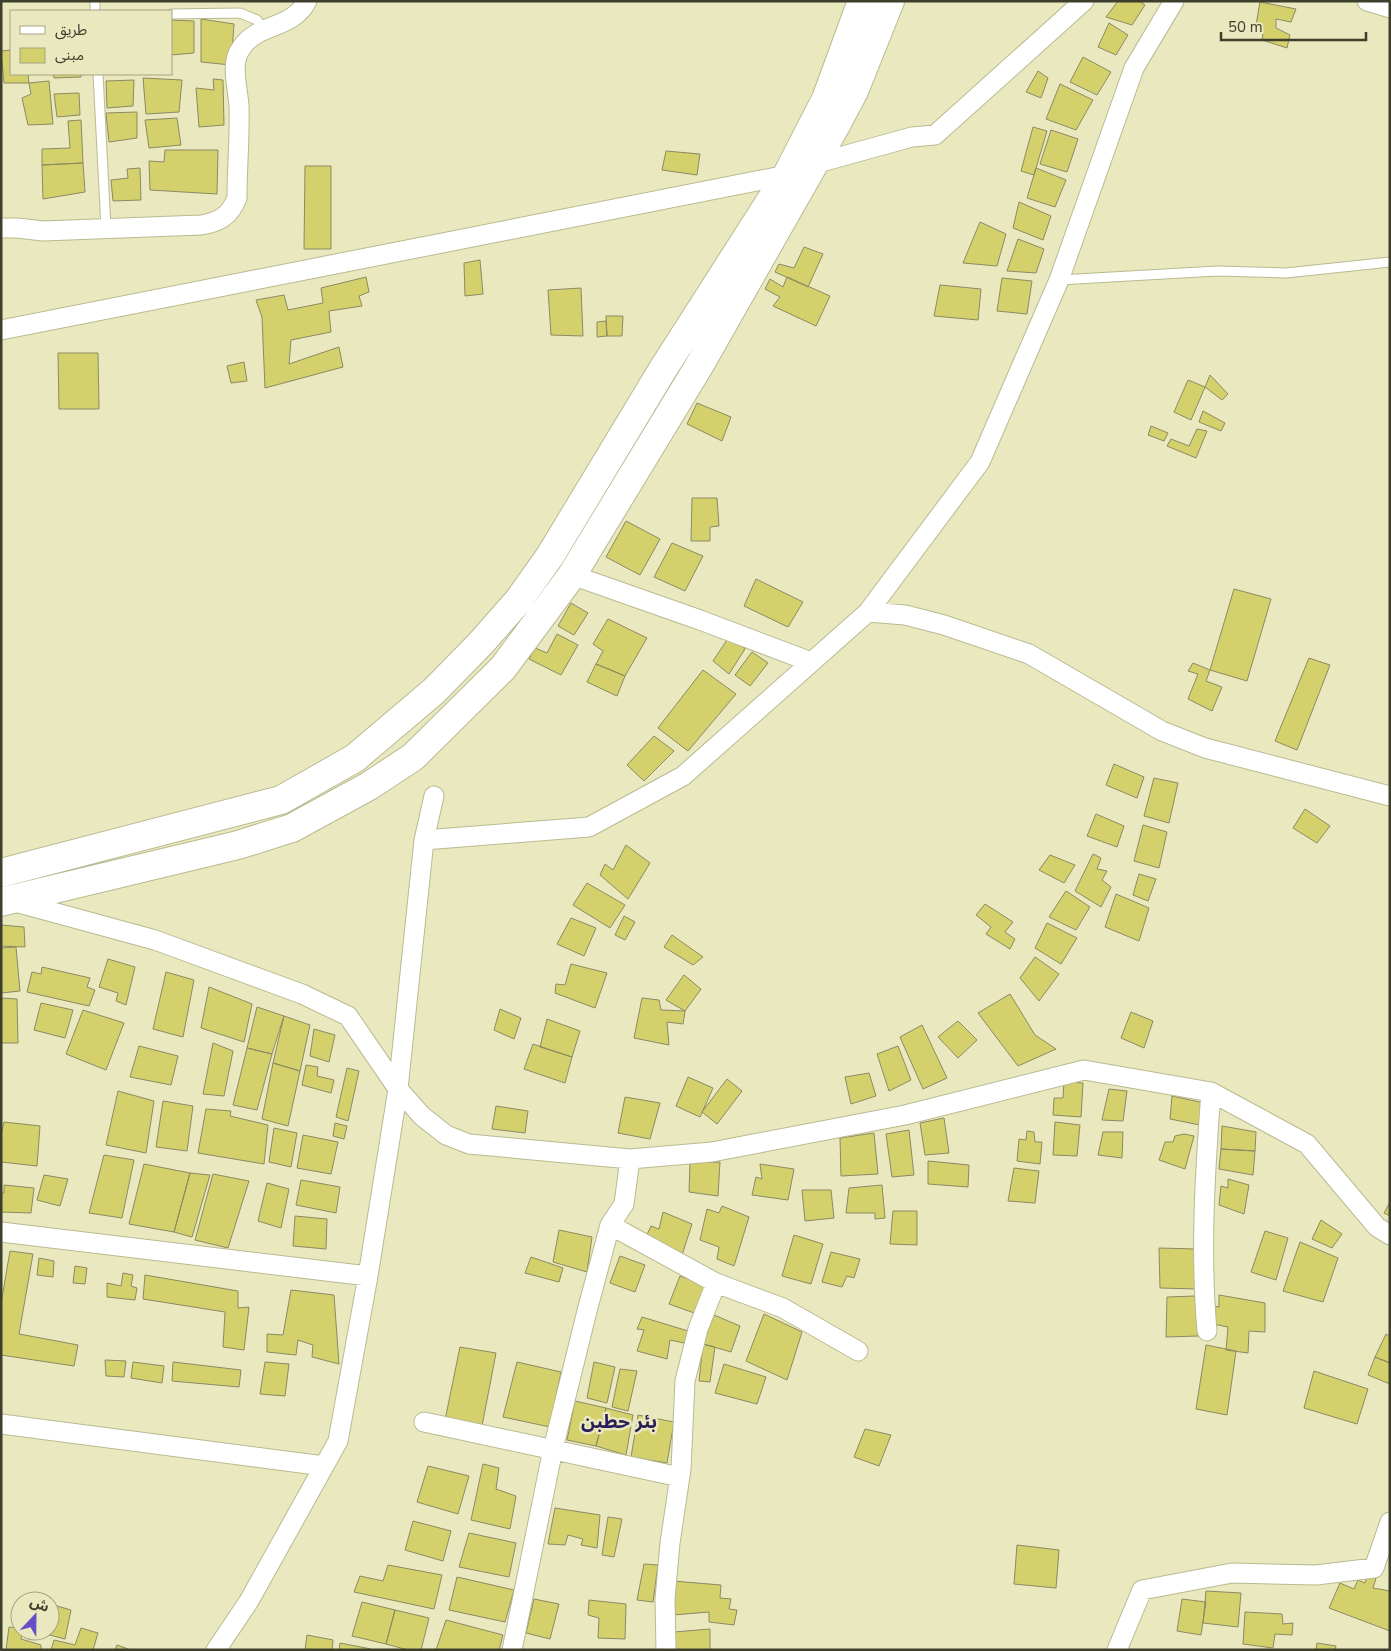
<svg xmlns="http://www.w3.org/2000/svg" width="1391" height="1651" viewBox="0 0 1391 1651" font-family="'Nunito Sans','Noto Sans Arabic',sans-serif">
<rect width="100%" height="100%" fill="#e9e8be"/>
<path fill="#d4d16c" stroke="#8b8a63" d="M1118 1H1139L1145 5 1132 25 1106 17Z
M1260 2 1296 9 1291 22 1276 19V28L1290 35 1287 48 1262 40 1263 34 1255 31Z
M201 19 234 24 231 65 201 62Z
M171 20 194 21V53L171 55Z
M1109 23 1128 35 1116 55 1098 47Z
M11 50V74H28L29 83H4L1 51Z
M1083 57 1111 72 1097 95 1070 82Z
M1038 71 1048 78 1041 98 1026 92Z
M53 74H81V77L54 78Z
M143 78 182 80 179 112 146 114Z
M213 79 223 80 224 125 199 127 196 88 214 90Z
M134 80 133 106 107 108 106 81Z
M49 81 53 124 28 125 22 98 31 94 29 83Z
M1060 84 1093 100 1076 130 1046 119Z
M79 93 80 115 57 117 54 94Z
M137 112V138L109 142 106 113Z
M177 118 181 145 149 148 145 120Z
M81 120 83 163 42 165V149L70 148 68 121Z
M1033 127 1047 131 1034 175 1021 171Z
M1051 130 1078 139 1067 172 1040 164Z
M165 150H218L217 194 150 190 149 161 164 162Z
M666 151 700 154 697 175 662 170Z
M83 163 85 192 43 199 42 165Z
M305 166H331V249H304Z
M140 168 141 200 113 201 111 180 128 178 127 169Z
M1036 168 1066 180 1055 207 1027 198Z
M1019 202 1051 216 1043 240 1013 228Z
M980 222 1006 234 997 266 963 263Z
M1018 239 1044 249 1036 273 1007 271Z
M804 247 823 254 808 287 775 272 779 264 794 268Z
M480 260 483 294 465 296 464 263Z
M366 277 369 292 359 296 362 306 329 311 331 332 291 340 289 364 339 347 343 367 265 388 262 317 256 300 284 295 288 310 323 303 321 288Z
M787 277 830 296 816 326 773 306 780 297 765 289 770 279 783 287Z
M1002 278 1032 281 1027 314 997 311Z
M940 285 981 289 978 320 934 316Z
M581 288 583 336 551 335 548 290Z
M606 316H623L622 336H607Z
M606 321 607 336 597 337V322Z
M58 353H98L99 409H59Z
M244 362 247 381 231 383 227 366Z
M1210 375 1228 394 1222 400 1205 387Z
M1188 380 1205 387 1191 420 1174 412Z
M697 403 731 417 722 441 687 424Z
M1203 411 1225 423 1221 431 1199 422Z
M1151 426 1168 433 1164 441 1148 435Z
M1197 429 1207 431 1196 458 1167 446 1171 439 1189 446Z
M692 498H717L719 526 710 527V541H691Z
M626 521 660 539 640 575 606 557Z
M672 543 703 556 685 591 654 577Z
M756 579 803 602 788 627 744 606Z
M1234 589 1271 599 1247 681 1210 670Z
M571 603 588 613 574 635 558 626Z
M608 619 647 638 625 676 596 664 603 651 593 644Z
M557 634 578 645 561 675 529 659 535 648 547 653Z
M729 637 745 649 729 674 713 661Z
M752 652 768 663 750 686 735 675Z
M1309 658 1330 665 1297 750 1275 741Z
M1193 663 1210 670 1206 681 1222 687 1212 711 1188 699 1198 674 1188 671Z
M596 664 625 676 617 696 587 682Z
M703 670 736 694 688 751 658 728Z
M654 736 674 751 644 781 627 765Z
M1114 764 1144 777 1137 798 1106 785Z
M1154 778 1178 783 1169 823 1144 816Z
M1305 809 1330 826 1317 843 1293 828Z
M1096 814 1124 826 1117 847 1087 836Z
M1143 825 1167 832 1159 868 1134 861Z
M626 845 650 863 628 899 600 875 605 864 613 870Z
M1093 854 1101 858 1097 869 1107 871 1102 880 1111 887 1101 907 1075 891Z
M1050 855 1075 865 1064 883 1039 870Z
M1139 874 1156 879 1148 901 1133 895Z
M587 883 625 905 610 928 573 905Z
M1066 891 1090 907 1076 930 1049 917Z
M1116 894 1149 908 1139 941 1105 927Z
M985 904 1013 922 1005 932 1015 939 1010 949 986 934 991 927 976 915Z
M624 916 635 922 625 940 615 935Z
M571 918 596 928 584 956 557 944Z
M1047 923 1077 938 1061 964 1035 948Z
M1 925 24 927 25 947 1 946Z
M672 935 703 957 693 965 664 947Z
M16 947 20 991 1 993V948Z
M1035 957 1059 974 1039 1001 1020 978Z
M108 959 135 967 126 1005 116 1001 118 993 99 987Z
M571 964 607 973 595 1008 555 993 556 984 565 985Z
M42 967 90 978 87 987 95 990 89 1006 27 992 32 972 41 974Z
M166 972 194 980 183 1037 153 1029Z
M684 975 701 989 685 1011 666 1000Z
M209 987 252 1004 244 1042 201 1028Z
M1010 994 1035 1035 1056 1049 1018 1066 978 1013Z
M1 998 17 999 18 1043H1Z
M642 998 659 1000 661 1010 685 1011 683 1024 667 1022 669 1045 634 1038Z
M41 1003 73 1010 65 1038 34 1030Z
M257 1007 284 1016 272 1054 247 1048Z
M500 1009 521 1018 514 1039 494 1030Z
M83 1010 124 1023 106 1070 66 1054Z
M1131 1012 1153 1021 1144 1048 1121 1038Z
M284 1016 310 1025 300 1071 273 1063Z
M547 1019 580 1031 572 1057 540 1047Z
M958 1021 977 1040 958 1058 938 1037Z
M922 1025 947 1078 923 1089 900 1037Z
M314 1029 335 1035 329 1062 310 1056Z
M213 1043 233 1051 224 1096 203 1094Z
M533 1044 572 1057 565 1083 524 1069Z
M139 1046 178 1056 171 1085 130 1077Z
M898 1046 911 1080 889 1091 877 1054Z
M247 1048 272 1054 257 1110 233 1105Z
M273 1063 300 1071 288 1126 262 1119Z
M306 1065 318 1067 317 1076 334 1080 331 1093 302 1085Z
M347 1068 359 1071 348 1121 336 1117Z
M869 1073 876 1096 851 1104 845 1077Z
M688 1077 713 1088 700 1117 676 1106Z
M727 1079 742 1091 717 1124 702 1112Z
M1064 1082 1083 1083 1081 1117 1053 1115 1054 1098H1063Z
M1109 1089 1127 1091 1123 1121 1102 1120Z
M118 1091 154 1101 146 1153 106 1145Z
M1172 1096 1204 1103 1200 1125 1170 1119Z
M625 1097 660 1103 650 1139 618 1133Z
M163 1101 193 1106 187 1151 156 1147Z
M496 1106 528 1111 525 1133 492 1129Z
M206 1109 231 1111 230 1116 268 1125 264 1164 198 1153Z
M944 1118 949 1153 925 1155 920 1123Z
M4 1122 40 1126 37 1166 1 1162V1135Z
M1055 1122 1080 1125 1077 1156 1053 1155Z
M335 1123 347 1126 344 1139 333 1136Z
M1222 1126 1256 1132 1255 1151 1221 1149Z
M274 1128 297 1133 291 1167 269 1162Z
M909 1130 914 1175 892 1177 886 1134Z
M1027 1131 1034 1132 1035 1142H1042L1040 1164 1017 1161 1019 1139 1026 1140Z
M1103 1132H1123L1122 1158 1098 1155Z
M874 1133 878 1174 841 1176 840 1138Z
M1184 1134 1194 1136 1185 1169 1159 1160 1165 1142H1173L1175 1136Z
M303 1135 338 1142 331 1174 297 1168Z
M1221 1149 1255 1151 1253 1175 1219 1169Z
M104 1155 134 1160 122 1218 89 1213Z
M928 1161 969 1165 968 1187 928 1184Z
M720 1162 718 1196 689 1192 690 1163Z
M144 1164 190 1173 174 1232 129 1224Z
M760 1164 794 1169 788 1200 752 1195 756 1177 762 1179Z
M1014 1168 1039 1171 1035 1203 1008 1201Z
M190 1173 210 1175 192 1237 174 1232Z
M213 1174 249 1181 228 1248 195 1240Z
M44 1175 68 1179 60 1206 37 1200Z
M1228 1179 1249 1185 1244 1214 1219 1205 1221 1186 1228 1188Z
M301 1180 340 1187 336 1213 296 1205Z
M267 1183 289 1189 281 1228 258 1221Z
M4 1185 34 1188 31 1213 1 1212V1193H4Z
M882 1185 885 1218 875 1219V1213H846L849 1188Z
M802 1190H831L834 1218 805 1221Z
M1390 1202V1216L1384 1213Z
M722 1206 749 1217 734 1266 717 1259 719 1247 700 1240 707 1209 719 1213Z
M893 1211H917V1245L890 1244Z
M663 1212 692 1224 682 1255 645 1239 651 1226 659 1229Z
M295 1216 327 1219 326 1249 293 1246Z
M1321 1220 1342 1234 1332 1248 1312 1239Z
M559 1230 592 1237 587 1272 553 1262Z
M1265 1231 1288 1238 1276 1280 1251 1272Z
M794 1235 823 1244 811 1284 782 1276Z
M1300 1242 1338 1258 1323 1302 1283 1291Z
M1159 1248 1196 1249 1197 1289 1160 1288Z
M10 1251 33 1254 19 1334 78 1345 74 1366 1 1355V1304Z
M831 1252 860 1259 854 1278 847 1276 842 1287 822 1282Z
M620 1256 645 1265 635 1292 610 1283Z
M531 1257 563 1268 559 1282 525 1273Z
M39 1258 54 1261 53 1277 37 1275Z
M75 1266 87 1268 85 1284 73 1283Z
M123 1273 133 1275 131 1286 137 1288 135 1300 107 1297V1283L121 1286Z
M145 1275 238 1291V1308L249 1307 244 1350 223 1347 225 1312 143 1299Z
M680 1276 707 1286 697 1314 669 1304Z
M291 1290 334 1295 339 1364 312 1357 313 1345 298 1340 296 1355 267 1352V1334L283 1335Z
M1219 1295 1265 1303V1332L1249 1331 1248 1353 1226 1350 1228 1327 1213 1324V1306L1219 1307Z
M1195 1296 1198 1336 1166 1337 1167 1297Z
M764 1314 802 1332 787 1380 746 1361Z
M714 1315 740 1326 731 1352 703 1344Z
M642 1317 688 1331 684 1343 670 1340 667 1359 637 1351 644 1330 637 1329Z
M1386 1334 1390 1336V1363L1375 1357Z
M703 1344 715 1347 710 1382 699 1381Z
M1206 1345 1236 1351 1227 1415 1196 1409Z
M460 1347 496 1353 482 1426 445 1420Z
M1375 1357 1390 1363V1384L1368 1375Z
M105 1360 126 1361 124 1377 106 1376Z
M133 1362 164 1366 162 1383 131 1378Z
M173 1362 241 1370 239 1387 172 1381Z
M265 1362 289 1364 285 1396 260 1394Z
M517 1362 561 1372 550 1427 503 1417Z
M594 1362 615 1367 607 1403 587 1398Z
M724 1364 766 1377 757 1404 715 1393Z
M620 1369 637 1371 628 1411 612 1407Z
M1314 1371 1368 1389 1357 1424 1304 1408Z
M575 1401 606 1408 596 1446 567 1440Z
M606 1408 633 1415 626 1455 596 1446Z
M638 1415 674 1422 667 1463 631 1457Z
M865 1429 891 1435 879 1466 854 1457Z
M483 1464 499 1468 496 1489 516 1496 510 1529 471 1520Z
M428 1466 469 1476 458 1514 417 1502Z
M555 1508 600 1515 597 1548 581 1545 583 1539 568 1535 565 1545 548 1544Z
M608 1517 622 1519 614 1557 602 1555Z
M413 1521 451 1531 443 1561 405 1550Z
M469 1533 516 1543 509 1577 459 1567Z
M1017 1545 1059 1550 1056 1588 1014 1584Z
M644 1564 658 1565 653 1602 637 1600Z
M388 1565 442 1575 434 1609 354 1592 360 1576 383 1581Z
M1368 1575 1376 1578 1373 1588 1390 1591V1631L1329 1608 1340 1583 1354 1589 1358 1580 1365 1583Z
M457 1577 514 1590 505 1622 449 1610Z
M673 1581 721 1585 720 1598 731 1599 729 1609 737 1610 734 1625 709 1622V1612L673 1615Z
M1206 1591 1241 1593 1238 1627 1203 1623Z
M534 1599 559 1604 550 1639 526 1633Z
M1182 1599 1206 1602 1201 1635 1177 1631Z
M589 1600 626 1604 625 1639 598 1638 599 1618 588 1615Z
M362 1602 395 1610 386 1644 352 1636Z
M50 1604 71 1610 65 1639 38 1632 50 1631Z
M395 1610 429 1618 421 1650H408L386 1644Z
M1245 1612 1282 1614 1283 1624 1293 1623 1292 1635 1275 1634 1273 1648 1243 1644Z
M446 1620 503 1635 499 1650H436Z
M9 1627 20 1628V1631H23L21 1639 41 1645V1650H6Z
M81 1628 98 1633 93 1650H51L54 1640 75 1645Z
M710 1629V1650H675L674 1632Z
M307 1635 333 1640 332 1650H305Z
M340 1643 371 1649V1650H339Z
M1317 1643 1336 1646 1335 1650H1316Z
M117 1645 131 1650H115Z"/>
<g fill="none" stroke-linecap="round" stroke-linejoin="round">
<defs>
<path id="lane" d="M95 1V11
M171 14 240 13 257 20 265 30
M98 74 106 228
M1059 280 1217 271 1286 273 1390 262"/>
<path id="street" d="M1367 1 1390 8
M1 228H17L43 231 201 225C219 222 230 216 237 198 237 167 240 136 239 106 238 91 233 74 236 60 237 54 241 48 245 43 263 23 293 28 307 1
M1 330 787 175 814 164 912 137 935 135 1084 1
M572 575 700 620 811 662
M868 612 905 615 944 625 1029 654 1162 731 1205 748 1390 796
M424 840 589 827 683 776 868 612 980 462 1059 280 1134 68 1174 1
M12 901 155 940 302 994 348 1016 398 1089 422 1116 446 1135 469 1144 630 1159 712 1152 905 1115 1084 1070 1211 1092 1307 1144 1377 1227 1390 1235
M610 1225 716 1283 783 1308 858 1351
M1 1232 368 1276 398 1089 424 840 434 796
M1207 1331C1200 1251 1205 1172 1211 1092
M424 1422 680 1477
M1 1424 324 1466
M216 1650 249 1601 338 1441 368 1276
M512 1650 553 1449 587 1311 610 1225 624 1204 630 1159
M666 1650 665 1599 670 1543 681 1469 685 1381 698 1329 716 1283
M1117 1650 1142 1590 1232 1573 1316 1575 1374 1568 1390 1522"/>
<path id="primary" d="M1 873 281 800 355 758 434 691 481 643 518 601 550 556 663 369 787 175 826 99 862 1
M1 902 238 845 292 828 369 786 413 757 503 668 572 575 699 366 836 125 854 91 890 1"/>
</defs>
<use href="#lane" stroke="#baba91" stroke-width="11"/>
<use href="#street" stroke="#baba91" stroke-width="21"/>
<use href="#primary" stroke="#baba91" stroke-width="30"/>
<use href="#lane" stroke="#fff" stroke-width="9"/>
<use href="#street" stroke="#fff" stroke-width="19"/>
<use href="#primary" stroke="#fff" stroke-width="28"/>
</g>
<g text-anchor="middle" stroke-width="5" stroke-linejoin="round" paint-order="stroke">
<g font-size="19" font-weight="bold" fill="#291e58" stroke="#e9e8be">
<text x="619" y="1428">بئر حطبن</text>
</g>
</g>
<rect width="1391" height="1651" fill="none" stroke="#3e3e2d" stroke-width="5"/>
<rect x="10" y="10" width="162" height="65" fill="#e9e8be" stroke="#a5a484"/>
<rect x="20" y="26" width="25" height="8" fill="#ffffff" stroke="#a5a484"/>
<text x="55" y="35" font-size="15" fill="#3e3e2d">طريق</text>
<rect x="20" y="48" width="25" height="15" fill="#d4d16c" stroke="#a5a484"/>
<text x="55" y="60" font-size="15" fill="#3e3e2d">مبنى</text>
<g transform="translate(35 1616) rotate(22)"><circle r="24" fill="#e9e8be" stroke="#a5a484"/>
<path d="M0-4L9 19L0 12L-9 19Z" fill="#6650c9"/>
<text y="-8" font-size="14" font-weight="bold" text-anchor="middle" fill="#3e3e2d">ش</text>
</g>
<path d="M1221 32v8h145v-8" fill="none" stroke="#3e3e2d" stroke-width="2.5"/>
<text x="1228" y="32" font-size="15" fill="#3e3e2d" stroke="#e9e8be" stroke-width="4" paint-order="stroke">50 m</text>
</svg>
